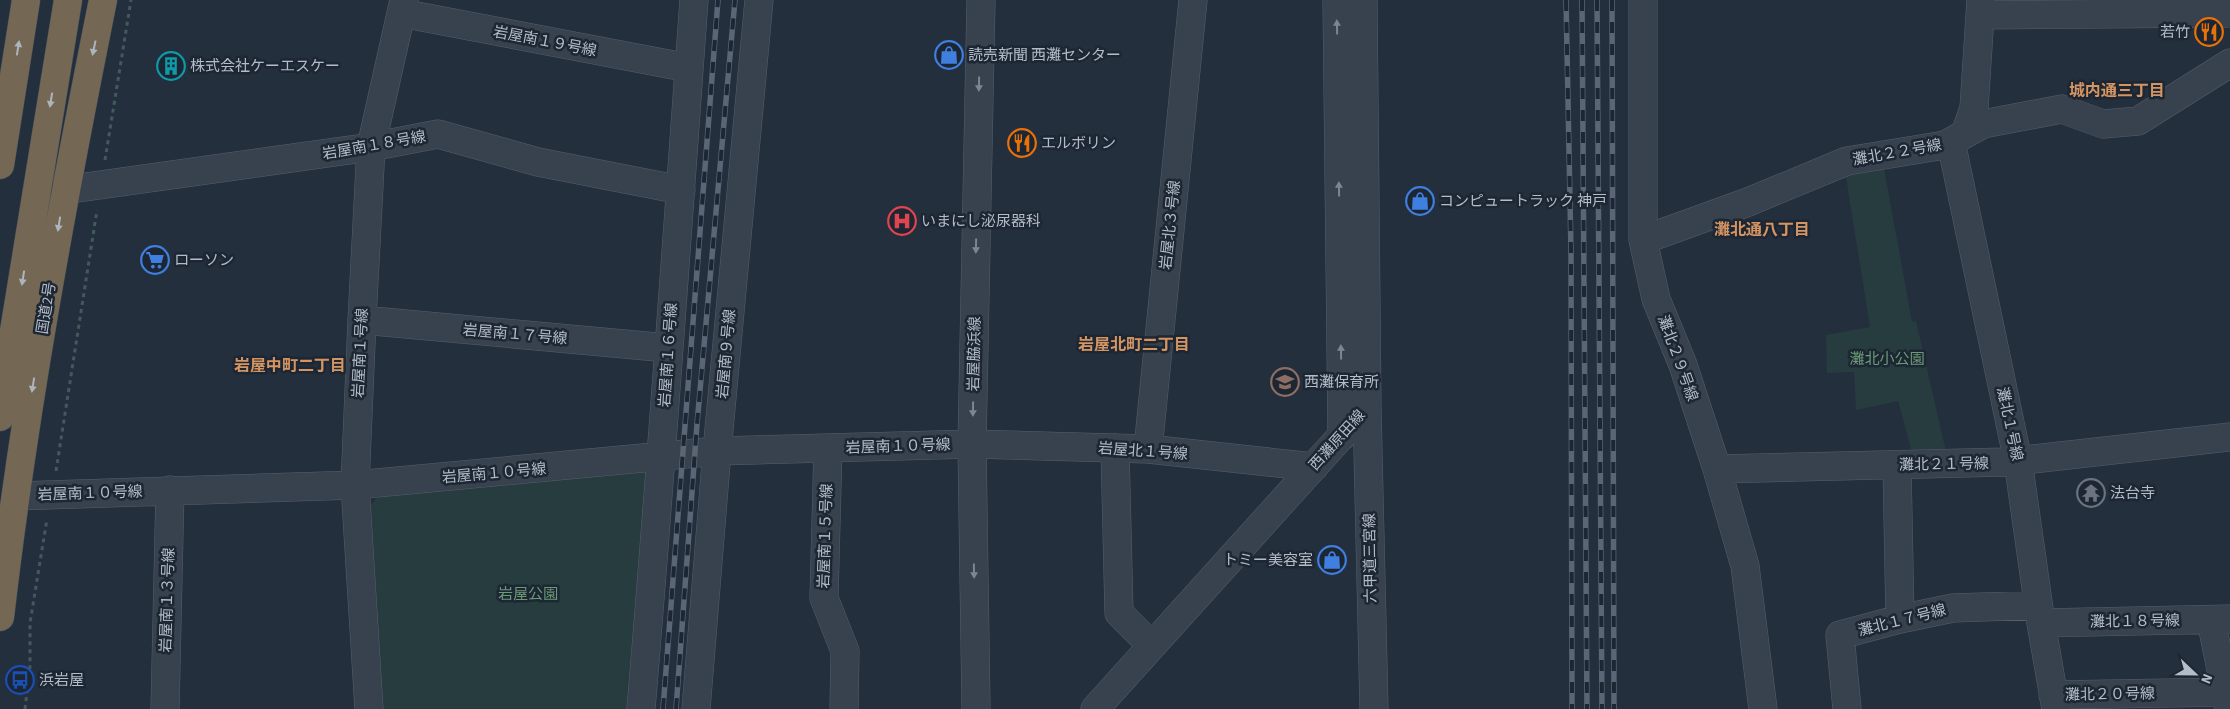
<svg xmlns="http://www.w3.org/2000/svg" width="2230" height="709" viewBox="0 0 2230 709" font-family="'Source Sans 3','Noto Sans JP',sans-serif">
<rect width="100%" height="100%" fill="#242f3e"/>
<path fill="#263c3f" d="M1883 163 1912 322 1916 321 1947 456 1914 460 1898 401 1856 410 1854 372 1827 373 1826 335 1870 327 1845 171Z
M654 467 634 709H380L367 510 381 493Z"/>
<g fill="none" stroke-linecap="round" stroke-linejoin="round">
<defs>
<path id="minor" d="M1337 0 1342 436
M1363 0 1367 408 1374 709
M1643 0V240L1656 299 1683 365 1717 469 1745 566 1763 709
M401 13 689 68
M1980 15 2230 13
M1965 134 1974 108 1981 0
M1951 142 2018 461 2041 623 2056 709
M64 190 371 147 438 134 538 162 681 190
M1643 240 1748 202 1847 161 1945 145 1983 124 2062 109 2103 124 2138 121 2230 63
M362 320 668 348
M828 448 824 598 845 651 844 709
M1115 448 1119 613 1152 646
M1148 449 1193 0
M1897 465 1900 619
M1717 469 2006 462 2230 437
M16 496 355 485 717 451 972 444 1148 449 1314 467
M2211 620 2229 709
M2041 623 2230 619
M2053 695 2226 692
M165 709 170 490
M369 709 355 485 362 320 371 147 404 0
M641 709C661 473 677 236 694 0
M696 709 717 451 759 0
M976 709 972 444 981 0
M1095 709 1354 422
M1847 709 1840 635 1900 619 1953 608 2038 605"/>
<path id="highway" d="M0 165 26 0
M0 417 68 0
M0 617C24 410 62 204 103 0"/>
</defs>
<use href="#minor" stroke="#565f6c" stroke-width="29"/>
<use href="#highway" stroke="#434c59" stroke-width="29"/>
<path stroke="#44595c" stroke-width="3" stroke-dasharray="4 4" stroke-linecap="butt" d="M105 160 131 0
M56 471 97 210
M25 709 30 666V623L47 519"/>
<use href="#minor" stroke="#38414e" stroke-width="28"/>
<use href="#highway" stroke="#746855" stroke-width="28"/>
<defs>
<path id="rail" d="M1566 0 1571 251 1572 709
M1582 0 1587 709
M1597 0 1602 709
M1612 0 1614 709
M663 709 718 0
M676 709 697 424 735 0"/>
</defs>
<use href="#rail" stroke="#5a6575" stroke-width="5.5"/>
<use href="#rail" stroke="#1d2633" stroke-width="4" stroke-dasharray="11" stroke-linecap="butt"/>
</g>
<defs><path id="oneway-solid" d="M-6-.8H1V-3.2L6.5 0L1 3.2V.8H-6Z" transform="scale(1.25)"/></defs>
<g fill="#7c8592">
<use href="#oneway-solid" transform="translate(1337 27) rotate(-91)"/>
<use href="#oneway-solid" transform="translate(979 84) rotate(91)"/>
<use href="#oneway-solid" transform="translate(1339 189) rotate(-91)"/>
<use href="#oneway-solid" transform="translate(976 246) rotate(91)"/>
<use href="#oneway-solid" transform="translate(1341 352) rotate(-91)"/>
<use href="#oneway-solid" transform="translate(973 409) rotate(91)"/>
<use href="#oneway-solid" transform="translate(974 571) rotate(89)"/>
</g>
<g fill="#aeb4bd">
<use href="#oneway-solid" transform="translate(18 48) rotate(-81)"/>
<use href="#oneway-solid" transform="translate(94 48) rotate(102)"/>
<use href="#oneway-solid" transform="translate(51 100) rotate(99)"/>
<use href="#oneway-solid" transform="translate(59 224) rotate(99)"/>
<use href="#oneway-solid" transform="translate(23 278) rotate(99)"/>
<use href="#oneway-solid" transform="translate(33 385) rotate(99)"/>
</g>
<defs>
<symbol id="restaurant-ring" viewBox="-11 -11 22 22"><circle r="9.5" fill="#1d2633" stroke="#e8710a" stroke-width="1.5"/><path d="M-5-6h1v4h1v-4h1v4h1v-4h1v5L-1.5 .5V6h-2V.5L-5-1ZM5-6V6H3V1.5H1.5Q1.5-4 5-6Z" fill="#e8710a"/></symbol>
<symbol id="shop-ring" viewBox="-11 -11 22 22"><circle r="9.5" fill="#1d2633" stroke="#3f7fe0" stroke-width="1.5"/><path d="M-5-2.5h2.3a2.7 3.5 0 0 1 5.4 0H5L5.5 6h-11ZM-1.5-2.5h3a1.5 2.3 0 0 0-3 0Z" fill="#3f7fe0"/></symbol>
<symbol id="building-ring" viewBox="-11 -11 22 22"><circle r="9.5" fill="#1d2633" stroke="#0f9aa8" stroke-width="1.5"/><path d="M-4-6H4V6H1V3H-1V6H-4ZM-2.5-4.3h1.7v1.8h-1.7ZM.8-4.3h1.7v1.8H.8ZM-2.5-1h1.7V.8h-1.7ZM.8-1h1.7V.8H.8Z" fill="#0f9aa8"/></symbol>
<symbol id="hospital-ring" viewBox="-11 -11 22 22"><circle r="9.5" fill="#1d2633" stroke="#e0444e" stroke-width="1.5"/><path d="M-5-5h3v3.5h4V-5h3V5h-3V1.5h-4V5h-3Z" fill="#e0444e"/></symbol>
<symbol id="supermarket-ring" viewBox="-11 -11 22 22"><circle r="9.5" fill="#1d2633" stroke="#3f7fe0" stroke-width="1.5"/><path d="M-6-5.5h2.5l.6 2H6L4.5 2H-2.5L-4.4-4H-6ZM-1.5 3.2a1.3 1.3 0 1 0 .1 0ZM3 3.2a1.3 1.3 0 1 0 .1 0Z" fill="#3f7fe0"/></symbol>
<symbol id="school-ring" viewBox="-11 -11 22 22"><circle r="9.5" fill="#1d2633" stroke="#8d6e63" stroke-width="1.5"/><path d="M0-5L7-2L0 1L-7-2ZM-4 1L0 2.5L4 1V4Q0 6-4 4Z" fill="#8d6e63"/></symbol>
<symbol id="temple-ring" viewBox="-11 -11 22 22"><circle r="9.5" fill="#1d2633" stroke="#6b7280" stroke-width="1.5"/><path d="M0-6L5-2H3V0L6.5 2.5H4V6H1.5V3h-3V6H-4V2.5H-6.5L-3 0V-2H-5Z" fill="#6b7280"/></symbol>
<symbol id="bus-ring" viewBox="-11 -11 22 22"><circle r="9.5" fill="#1d2633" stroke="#1a4fb4" stroke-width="1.5"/><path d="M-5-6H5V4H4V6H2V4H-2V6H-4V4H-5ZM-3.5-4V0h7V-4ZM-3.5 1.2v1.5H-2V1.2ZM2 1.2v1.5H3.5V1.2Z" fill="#1a4fb4"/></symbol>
</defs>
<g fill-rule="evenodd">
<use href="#restaurant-ring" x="2193" y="16" width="32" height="32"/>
<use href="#shop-ring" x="933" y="39" width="32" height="32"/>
<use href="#building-ring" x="155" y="50" width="32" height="32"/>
<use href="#restaurant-ring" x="1006" y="127" width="32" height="32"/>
<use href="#shop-ring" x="1404" y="185" width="32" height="32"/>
<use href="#hospital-ring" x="886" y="205" width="32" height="32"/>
<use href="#supermarket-ring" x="139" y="244" width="32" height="32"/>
<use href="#school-ring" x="1269" y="366" width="32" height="32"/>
<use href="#temple-ring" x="2075" y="477" width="32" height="32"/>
<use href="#shop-ring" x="1316" y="544" width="32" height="32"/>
<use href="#bus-ring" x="4" y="664" width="32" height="32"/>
</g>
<g text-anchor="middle" stroke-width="5" stroke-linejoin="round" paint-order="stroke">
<g font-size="15" fill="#b4bcc9" stroke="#1d2633" text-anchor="start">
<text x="2190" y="37" text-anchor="end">若竹</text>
<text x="968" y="60">読売新聞 西灘センター</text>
<text x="190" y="71">株式会社ケーエスケー</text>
<text x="1041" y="148">エルボリン</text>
<text x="1439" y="206">コンピュートラック 神戸</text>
<text x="921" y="226">いまにし泌尿器科</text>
<text x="174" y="265">ローソン</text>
<text x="1304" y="387">西灘保育所</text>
<text x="2110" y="498">法台寺</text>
<text x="1313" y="565" text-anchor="end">トミー美容室</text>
<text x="39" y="685">浜岩屋</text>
</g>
<g font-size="15" fill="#b4bcc9" stroke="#1d2633">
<text transform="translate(545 41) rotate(11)" y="5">岩屋南１９号線</text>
<text transform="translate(374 145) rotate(-10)" y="5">岩屋南１８号線</text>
<text transform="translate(1897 152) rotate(-10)" y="5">灘北２２号線</text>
<text transform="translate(1170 225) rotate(-84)" y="5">岩屋北３号線</text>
<text transform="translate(46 308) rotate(-81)" y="5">国道2号</text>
<text transform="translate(515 334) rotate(5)" y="5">岩屋南１７号線</text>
<text transform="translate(360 353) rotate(-87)" y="5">岩屋南１号線</text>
<text transform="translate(726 354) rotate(-85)" y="5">岩屋南９号線</text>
<text transform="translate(974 354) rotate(-89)" y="5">岩屋脇浜線</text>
<text transform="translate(668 355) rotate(-86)" y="5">岩屋南１６号線</text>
<text transform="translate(1678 358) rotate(70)" y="5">灘北２９号線</text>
<text transform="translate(2010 424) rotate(78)" y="5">灘北１号線</text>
<text transform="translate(1337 440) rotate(-48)" y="5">西灘原田線</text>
<text transform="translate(898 446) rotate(-2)" y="5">岩屋南１０号線</text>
<text transform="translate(1143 451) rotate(4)" y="5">岩屋北１号線</text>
<text transform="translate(1944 464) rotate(-1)" y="5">灘北２１号線</text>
<text transform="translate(494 473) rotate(-5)" y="5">岩屋南１０号線</text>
<text transform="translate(90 493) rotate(-2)" y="5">岩屋南１０号線</text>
<text transform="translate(825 536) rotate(-88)" y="5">岩屋南１５号線</text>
<text transform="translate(1370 558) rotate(-91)" y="5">六甲道三宮線</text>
<text transform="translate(167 600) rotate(-88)" y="5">岩屋南１３号線</text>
<text transform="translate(1902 620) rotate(-14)" y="5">灘北１７号線</text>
<text transform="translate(2135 621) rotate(-1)" y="5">灘北１８号線</text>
<text transform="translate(2110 694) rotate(-1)" y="5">灘北２０号線</text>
</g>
<g font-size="15" fill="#6b9a76" stroke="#1d2633">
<text x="1887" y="364">灘北小公園</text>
<text x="528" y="599">岩屋公園</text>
</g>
<g font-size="16" font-weight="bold" fill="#d59563" stroke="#1d2633">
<text x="2117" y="96">城内通三丁目</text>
<text x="1762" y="235">灘北通八丁目</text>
<text x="1134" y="350">岩屋北町二丁目</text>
<text x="290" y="371">岩屋中町二丁目</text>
</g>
</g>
<g transform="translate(2195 674) rotate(112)" stroke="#1d2633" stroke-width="4" paint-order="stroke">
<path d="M0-4L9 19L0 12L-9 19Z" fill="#b4bcc9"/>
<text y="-8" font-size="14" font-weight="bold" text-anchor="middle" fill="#b4bcc9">N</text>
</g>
</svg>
